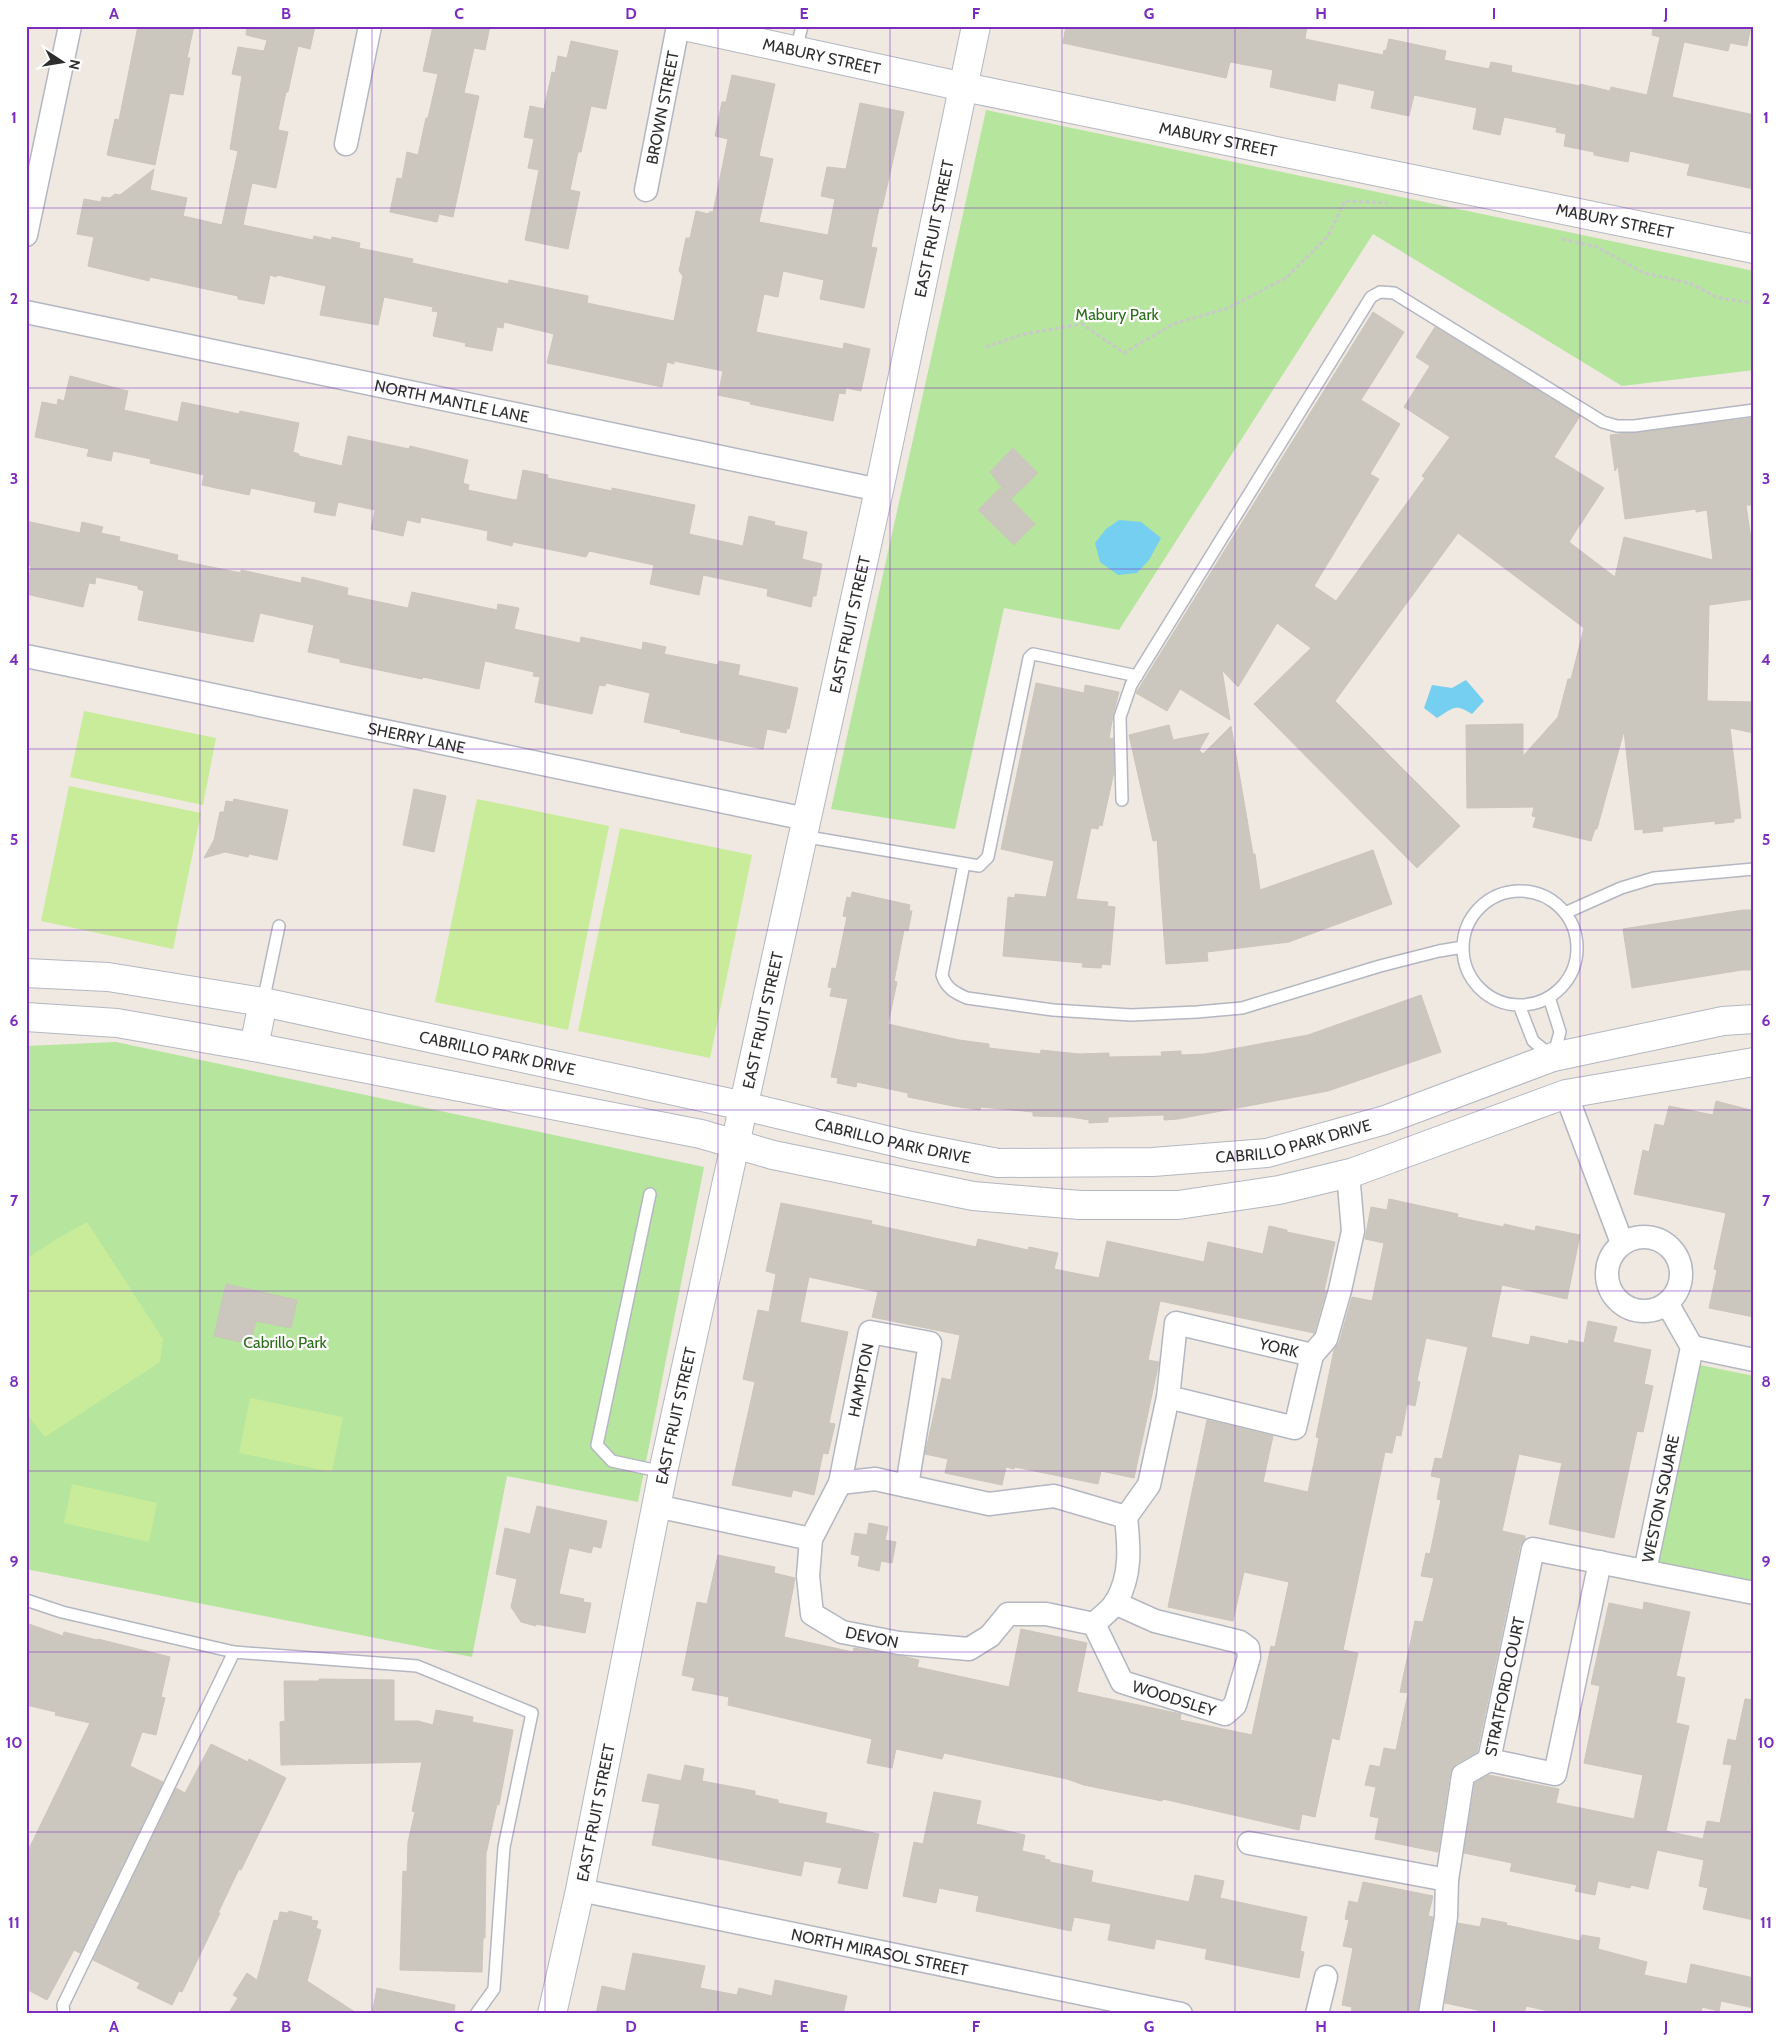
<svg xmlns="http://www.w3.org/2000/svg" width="1780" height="2040" viewBox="0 0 1780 2040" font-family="Cabin,sans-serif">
<rect width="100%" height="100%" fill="#efe9e1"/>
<path fill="#b6e59e" d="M986 110 1754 271V370L1622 386 1373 234 1119 630 1004 608 955 829 831 809Z
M116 1042 704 1167 638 1502 507 1476 472 1657 26 1569V1046Z
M1695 1364 1754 1376V1587L1653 1566Z"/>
<path fill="#c9ec9a" d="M84 711 216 738 203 805 70 777Z
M69 786 201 813 173 949 41 921Z
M477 799 609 826 568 1030 435 1002Z
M620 828 752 855 710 1058 578 1031Z
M87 1222 163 1339 160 1362 45 1437 26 1413V1259L55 1240Z
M250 1398 343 1417 332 1472 239 1453Z
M72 1484 157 1503 149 1542 64 1523Z"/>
<path fill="#75cff0" d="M1119 520 1141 522 1161 538 1149 560 1137 573 1118 575 1100 562 1095 543 1106 529Z
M1466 680 1484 701 1472 714C1454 703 1454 708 1437 718L1424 708 1432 685 1452 688Z"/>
<path fill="#cbc7bf" stroke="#cbc5ba" d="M138 26H194L187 58H190L183 95 170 93 155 165 107 155 115 119 119 120Z
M247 26H315L310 49 298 46 288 92H286L278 130 288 132 276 188 252 183 243 225 313 240 314 236 331 240 332 237 360 243 359 248 413 259 412 263 508 284 509 280 588 296 587 303 674 321 683 276 679 271 686 238H690L696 211 709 214V212H713L728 139 715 136 722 102H726L732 75 775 84 759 156 773 159 759 222 828 235 835 199 821 196 827 167 846 169 860 103 904 112 882 208H879L871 247 877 248 864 308 820 299 824 280 783 271 778 297 764 294 756 332 843 349 844 343 870 349 861 391 846 388 845 394 839 393 833 421 750 404 751 402 718 395 723 371 674 361V364L667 362 662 387 547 363 554 334 504 322 503 328 497 327 492 351 465 346 466 343 433 336 438 312 432 311 433 307 384 297 378 325 320 315 326 286 277 275 276 277 270 275 264 304 238 299V296L150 277 149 281 88 266 94 237 77 234 84 199 101 202 102 197 110 198 115 194 120 195 154 169 150 190 187 198 183 216 222 225 238 151 230 149 242 76 232 74 238 47 264 51 267 40 246 35Z
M433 26H490L485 50 474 48 464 93 479 96 453 217 439 214 437 222 390 212 397 178 402 179 407 152 418 155 426 118H428L438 74 423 71Z
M1066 26H1307L1305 39 1383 55 1384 50 1386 51 1389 39 1446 51 1444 60 1489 69 1491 62 1512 66 1511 72 1580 86V84L1610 91 1611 87 1647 95 1660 37 1652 35 1653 26H1751L1747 46 1730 43 1728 51 1684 42 1672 97 1754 115V189L1687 175 1690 164 1630 151 1628 162 1594 155V152L1564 146 1566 134 1556 132 1557 128 1504 117 1500 135 1473 129 1477 108 1414 95 1409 116 1371 108 1375 91 1338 83 1335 101 1270 87 1273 70 1230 62 1226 78 1063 43Z
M571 41 618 51 606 109 591 106 581 152H578L570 190 580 192 568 249 525 240 539 170 528 168 534 139 524 137 530 106 544 109 552 72 555 73 558 56 567 58Z
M1373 312 1404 332 1361 400 1400 424 1370 474 1379 479 1314 586 1336 601 1425 478 1422 476 1450 437 1404 407 1430 366 1416 357 1435 327 1580 416 1554 457 1604 488 1580 525H1576L1579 526 1569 542 1615 577 1624 537 1713 560 1707 510 1696 512V509L1625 519 1618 466 1615 471 1610 435 1754 418V505H1746L1754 560V599L1709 605 1707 701 1754 702V733L1730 728 1741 818 1734 819V822L1715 824V821L1662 827 1663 831 1643 833V829L1635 830 1624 731 1597 829H1595L1591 841 1533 827 1536 817 1532 816 1534 807 1467 808 1466 725 1523 724V756L1558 717 1568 679H1571L1584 628 1458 533 1335 701 1460 826 1417 868 1254 704 1311 648 1277 623 1238 687 1222 670 1230 720 1180 689 1167 711 1136 693Z
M70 376 128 391 124 410 178 422 182 402 239 414 240 411 299 423 293 452 299 454V456L342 466 348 436 409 449 410 446 468 460 463 483 469 485 468 490 510 499 517 500 523 470 548 475 547 478 612 491V488L695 505 689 534 743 546 749 516 775 522 774 525 807 532 802 559 822 564 816 596H813L811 607 767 596 768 589 703 575 699 595 650 584 654 565 589 551 586 557 513 542 512 546 487 540 488 531 421 517 420 523 407 520 403 536 371 529 375 510 338 502 335 516 314 512 316 502 251 488 249 495 202 485 204 475 150 463 151 459 113 451 111 461 87 456 89 449 35 437 42 402 57 405 58 399 64 401Z
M1013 448 1038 473 1011 499 990 472Z
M1000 488 1035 524 1014 545 978 510Z
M26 521 80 533 82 522 103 527 101 533 120 537 119 541 178 555 177 560 241 573V570L301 583 302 577 348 588 347 595 408 608 412 592 497 610 498 604 519 608 514 629 580 643 581 637 642 650 643 642 666 647 664 654 718 665 719 661 740 665 738 675 798 688 789 729 787 728 786 733 767 729 763 749 680 732 681 730 644 722 650 693 606 683 605 686 599 685 592 714 535 702 540 677 533 676 534 672 485 661 479 689 423 677 422 679 340 662V659L308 652 314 625 260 613 253 642 138 620 144 591 138 589V586L96 577 95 584 89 583 83 607 26 594 31 566 26 565Z
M1036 683 1084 693 1085 685 1119 692 1113 715 1109 739 1113 738 1114 772 1102 826 1099 825 1098 829 1091 828 1076 899 1108 902 1107 906 1115 907 1110 965 1102 964 1101 968 1082 967 1083 963 1003 956 1008 897 1015 898V894L1046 897 1054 861 1001 849Z
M1169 725 1173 740 1209 733 1199 750 1203 754 1231 726 1253 854H1255L1260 890 1373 850 1392 904 1289 942 1207 952 1208 961 1166 964 1157 840 1153 841 1129 735Z
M414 789 446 796 434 852 403 845Z
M234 799 288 810 277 860 249 854 248 857 225 852 204 858 214 840 220 812H224L226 801 233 802Z
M852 892 910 905 909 911H912L908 931 904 930 894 981 897 982 888 1024 959 1040 989 1044V1048L1040 1054 1041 1050 1079 1054 1109 1053V1057L1162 1056 1161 1052 1181 1051V1055L1205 1054 1308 1035 1421 995 1441 1052 1328 1091 1178 1119 1164 1120V1115L1108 1117V1122L1089 1123V1120L1071 1117 1033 1116V1112L981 1107 980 1110 953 1106 908 1097V1093L857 1082 856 1087 837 1083 838 1078 831 1077 848 999 830 996 832 988 828 987 832 968 836 969 847 917 843 916 847 897 851 898Z
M1743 910H1754V970H1742L1632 988 1623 929Z
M1716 1101 1754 1111V1317L1709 1308 1717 1270 1714 1269 1726 1213 1634 1194 1643 1150 1649 1152 1655 1124 1664 1126 1669 1106 1713 1115Z
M1389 1199 1458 1214 1457 1217 1504 1227V1224L1535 1231 1536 1226 1580 1235 1567 1299 1502 1285 1491 1337 1529 1345 1531 1336 1568 1344 1569 1340 1584 1343 1588 1321 1617 1327 1613 1342 1651 1350 1644 1384 1653 1386 1643 1432 1637 1431 1614 1538 1549 1524 1562 1463 1519 1454 1502 1531 1525 1536V1539L1520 1546 1477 1752 1456 1764 1450 1773 1438 1852 1375 1839 1379 1818 1370 1816 1376 1787 1365 1785 1370 1765 1380 1767 1384 1748 1396 1750 1408 1693 1400 1692 1415 1621 1423 1622 1434 1578 1421 1576 1426 1553 1430 1554 1441 1500 1437 1499 1441 1478 1431 1476 1435 1458 1442 1459 1468 1347 1426 1338 1417 1381 1420 1382 1415 1406 1407 1404 1401 1436 1396 1435 1392 1453 1385 1452 1343 1650 1358 1653 1339 1740 1332 1738 1315 1817 1302 1814 1299 1830 1163 1799 1162 1801 1084 1785 1067 1779 944 1753 942 1759 896 1749 892 1768 867 1763 872 1739 728 1705 729 1697 692 1690 695 1678 682 1675 697 1602 707 1604 718 1555 775 1567 774 1573 795 1578 784 1637 853 1652 854 1648 902 1656 919 1660 917 1667 1009 1687 1021 1629 1087 1643 1077 1692 1181 1714 1180 1720 1252 1735 1271 1646 1275 1647 1289 1582 1244 1572 1233 1621 1168 1607 1207 1420 1273 1436 1263 1482 1308 1492 1319 1438 1316 1437 1334 1350 1339 1343 1352 1297 1372 1301 1384 1243 1365 1239 1371 1207 1387 1210Z
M781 1203 872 1221 871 1224 976 1247 978 1239 1028 1250 1029 1247 1058 1253 1054 1269 1099 1278 1107 1241 1204 1262 1208 1242 1263 1254 1269 1226 1287 1230V1232L1335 1242 1324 1291H1326L1314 1333 1160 1301 1148 1360 1159 1362 1134 1478 1101 1471 1098 1484 1015 1467 1014 1469 1006 1467 1002 1485 945 1473 948 1459 925 1454 942 1378 951 1380 960 1335 872 1317 878 1292 809 1277 800 1322 848 1332 829 1423 835 1424 828 1454 823 1453 814 1495 793 1490 791 1497 732 1485 755 1382 743 1379 758 1310 769 1312 776 1274 766 1271Z
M226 1284 297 1300 291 1328 256 1321 250 1344 214 1336Z
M537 1506 607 1521 601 1548 593 1546 591 1553 569 1548 559 1594 584 1599 583 1602 591 1603 585 1633 536 1624V1626L521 1622 511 1607 517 1579 496 1574 505 1528 530 1534Z
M869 1523 888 1527 885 1540 896 1542 892 1563 881 1561 879 1571 858 1566 860 1556 851 1554 855 1533 867 1535Z
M1644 1602 1690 1612 1676 1676 1685 1678 1676 1723 1689 1726 1666 1831 1703 1839 1707 1821 1720 1823 1732 1765 1723 1764 1728 1739 1736 1741 1745 1699 1754 1700V1758L1750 1777 1754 1778V1920L1703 1909 1708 1888 1699 1886 1704 1860 1657 1850 1648 1889 1631 1885 1630 1888 1598 1881 1595 1895 1575 1891 1577 1885 1510 1871 1512 1863 1464 1853 1475 1783 1489 1775 1559 1789 1556 1803 1634 1819 1643 1775 1584 1763 1600 1686 1591 1684 1609 1603 1643 1610Z
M26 1623 63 1636 64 1632 97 1640 98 1639 170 1657 161 1697 165 1698 156 1735 142 1732 130 1766 163 1782 80 1953 74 1950 47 2000 26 1989V1855L90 1723 55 1715 56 1712 26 1705Z
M319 1679 394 1680V1721H418L433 1725 436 1710 473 1717 472 1722 513 1730 499 1805 497 1804 486 1854 485 1938H483L482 1972 400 1970 403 1871 407 1872 408 1842 415 1812 412 1811 422 1762 281 1765 280 1722 285 1721 284 1681H319Z
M211 1744 248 1762 249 1759 286 1778 241 1870 239 1869 218 1913H220L182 1992 179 1991 172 2005 137 1988 140 1983 93 1960 176 1788 185 1793Z
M685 1765 704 1769 702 1781 755 1791V1795L778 1800V1803L827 1813 825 1823 879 1834 867 1889 838 1883 842 1868 804 1861 801 1876 652 1845 660 1804 642 1801 648 1774 681 1781Z
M934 1792 981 1801 976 1824 1025 1835 1022 1851 1045 1856 1044 1859 1050 1860V1862L1093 1871 1091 1882 1189 1902 1195 1875 1224 1881 1220 1898 1307 1917 1300 1951 1304 1952 1299 1978 1205 1959 1207 1949 1156 1939 1154 1949 1108 1940 1111 1924 1074 1917 1071 1931 976 1911 979 1896 939 1888 936 1903 903 1896 914 1842 923 1844Z
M1363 1882 1433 1896 1428 1916 1433 1917 1417 2014H1351L1352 2007 1342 2005 1353 1948 1343 1946 1349 1920 1345 1919 1349 1901 1358 1903Z
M289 1911 312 1917 311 1920 318 1921 316 1928 321 1930 307 1981 358 2014H228L238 1998 233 1995 247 1973 257 1980 274 1920 278 1921 280 1912 288 1913Z
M1482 1918 1507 1923 1506 1925 1580 1941 1582 1935 1600 1938 1598 1949 1647 1962 1644 1975 1687 1984 1691 1964 1754 1978V2008L1721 2001 1719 2011 1702 2007 1701 2014H1562L1526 2006 1524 2014H1496L1445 2003 1458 1923 1480 1927Z
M633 1953 705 1966 700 1988 737 1995 739 1988 772 1996 775 1980 847 1996 843 2014H596L602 1986 625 1991Z
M377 1988 455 2005 454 2014H372Z"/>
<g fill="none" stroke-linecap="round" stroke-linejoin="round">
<defs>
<path id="lane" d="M796 50 802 26
M1122 800 1120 717 1131 685 1371 297 1380 292 1394 293 1603 422 1617 426H1634L1754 410
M802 836 979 866 988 857 1029 658 1033 654 1043 656 1137 676
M964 864 942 975C946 988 955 993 967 998L1053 1010 1131 1015 1197 1012 1242 1008 1380 966 1439 951 1463 947
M1463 948a57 57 0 1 1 114 0a57 57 0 1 1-114 0Z
M1565 913 1621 888 1654 878 1754 869
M263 1002 279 926
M1519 1005 1533 1041 1553 1057 1560 1032 1549 997
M650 1194 597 1445 612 1461 663 1472
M26 1600 62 1612 234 1652 417 1666 532 1713 504 1847 494 1989 476 2014
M64 2014 63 2005 234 1652"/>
<g id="street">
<path d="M346 144 370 26"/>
<path id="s1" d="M646 190 678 26"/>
<path d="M26 235 70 26"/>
<path id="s2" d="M26 312 879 490"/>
<path id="s3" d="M26 656 806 819"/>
<path d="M1566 1094 1622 1243"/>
<circle cx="1644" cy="1274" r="37"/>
<path d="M1692 1347 1754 1360"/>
<path d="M1312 1355 1326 1339 1340 1290 1353 1231 1348 1173"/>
<path id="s4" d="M840 1483 870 1332 930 1343 907 1486"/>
<path d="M656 1506 811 1539"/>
<path id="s5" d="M1645 1571 1692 1347 1667 1303"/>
<path d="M1094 1624 1046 1614H1008L990 1636 969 1649 899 1643 842 1632 812 1614 808 1576 811 1539 840 1483 875 1479 989 1504 1054 1496 1126 1517"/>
<path id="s6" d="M1094 1624C1101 1617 1111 1610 1116 1602 1132 1575 1129 1546 1126 1517L1149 1485 1168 1397 1176 1323 1312 1355 1295 1428 1168 1397"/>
<path id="s7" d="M1094 1624 1122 1682 1225 1714 1235 1705 1249 1657 1248 1648 1240 1642 1155 1621 1115 1603"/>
<path id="s8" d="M1489 1760 1533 1549 1754 1593"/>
<path d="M1489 1760 1555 1774 1600 1562"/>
<path d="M1249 1843 1447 1880"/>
<path id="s9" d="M580 1890 1181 2014"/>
<path d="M1317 2014 1326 1977"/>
<path d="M1430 2014 1446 1917 1447 1880 1463 1775 1489 1760"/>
</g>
<g id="secondary">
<path id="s10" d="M684 26 964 87 1754 249"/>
<path id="s11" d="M26 973 108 977 263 1002 744 1106 911 1146 998 1163 1153 1162 1267 1153 1385 1120 1553 1057 1723 1021 1754 1019"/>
<path d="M26 1017 117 1023 254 1047 701 1134 773 1155 973 1196 1080 1205H1178L1279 1190 1354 1172 1566 1094 1754 1062"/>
<path d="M254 1047 263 1002"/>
<path id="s12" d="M552 2014 580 1890 663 1472 879 490 976 26"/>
</g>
</defs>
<use href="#lane" stroke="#b4b7c1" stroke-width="14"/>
<use href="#street" stroke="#b4b7c1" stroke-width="25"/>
<use href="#secondary" stroke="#b4b7c1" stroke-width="30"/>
<path stroke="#c9c9c9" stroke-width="3" stroke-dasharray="4 2.5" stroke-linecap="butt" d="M1562 239 1597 247 1644 273 1689 283 1719 298 1754 303
M986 347 1024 334 1082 324 1124 353 1173 324 1228 308 1286 278 1328 236 1345 201 1388 203"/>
<use href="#lane" stroke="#fff" stroke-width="11"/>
<use href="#street" stroke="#fff" stroke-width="22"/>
<use href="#secondary" stroke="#fff" stroke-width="28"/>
</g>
<path fill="none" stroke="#7b2cbf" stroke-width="1" stroke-opacity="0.55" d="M200 26V2014M372 26V2014M545 26V2014M718 26V2014M890 26V2014M1062 26V2014M1235 26V2014M1408 26V2014M1580 26V2014M26 208H1754M26 388H1754M26 569H1754M26 749H1754M26 930H1754M26 1110H1754M26 1291H1754M26 1471H1754M26 1652H1754M26 1832H1754"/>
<g text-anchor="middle" stroke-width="4.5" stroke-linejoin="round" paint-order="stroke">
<g font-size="16" fill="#2e2e2e" stroke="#fff">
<text dy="6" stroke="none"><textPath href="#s10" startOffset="141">MABURY STREET</textPath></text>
<text dy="6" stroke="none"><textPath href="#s1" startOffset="84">BROWN STREET</textPath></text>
<text dy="6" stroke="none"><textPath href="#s10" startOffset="546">MABURY STREET</textPath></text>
<text dy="6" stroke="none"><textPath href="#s10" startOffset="951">MABURY STREET</textPath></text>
<text dy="6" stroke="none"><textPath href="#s12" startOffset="1826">EAST FRUIT STREET</textPath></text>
<text dy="6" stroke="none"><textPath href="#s2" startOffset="435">NORTH MANTLE LANE</textPath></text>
<text dy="6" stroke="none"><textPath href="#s12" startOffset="1421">EAST FRUIT STREET</textPath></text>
<text dy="6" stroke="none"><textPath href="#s3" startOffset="399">SHERRY LANE</textPath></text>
<text dy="6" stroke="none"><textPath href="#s12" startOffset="1016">EAST FRUIT STREET</textPath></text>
<text dy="6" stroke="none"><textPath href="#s11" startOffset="479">CABRILLO PARK DRIVE</textPath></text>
<text dy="6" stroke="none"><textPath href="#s11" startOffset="884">CABRILLO PARK DRIVE</textPath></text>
<text dy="6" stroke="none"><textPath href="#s11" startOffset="1289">CABRILLO PARK DRIVE</textPath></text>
<text dy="6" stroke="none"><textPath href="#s6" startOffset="428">YORK</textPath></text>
<text dy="6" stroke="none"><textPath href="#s4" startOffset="105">HAMPTON</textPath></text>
<text dy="6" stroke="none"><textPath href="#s12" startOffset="611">EAST FRUIT STREET</textPath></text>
<text dy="6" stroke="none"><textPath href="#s5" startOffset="74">WESTON SQUARE</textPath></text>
<text transform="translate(872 1637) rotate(12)" y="6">DEVON</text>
<text dy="6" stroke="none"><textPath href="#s8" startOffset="75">STRATFORD COURT</textPath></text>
<text dy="6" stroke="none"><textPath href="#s7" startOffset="119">WOODSLEY</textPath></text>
<text dy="6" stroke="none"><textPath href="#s12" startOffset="206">EAST FRUIT STREET</textPath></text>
<text dy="6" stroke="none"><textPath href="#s9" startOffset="306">NORTH MIRASOL STREET</textPath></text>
</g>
<g font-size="16" fill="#2c6e1b" stroke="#fff">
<text x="1117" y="320">Mabury Park</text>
<text x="285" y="1348">Cabrillo Park</text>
</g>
</g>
<rect width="1780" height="2040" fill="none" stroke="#ffffff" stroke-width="55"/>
<g transform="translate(62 62) rotate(102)" stroke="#ffffff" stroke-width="4" paint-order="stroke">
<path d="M0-4L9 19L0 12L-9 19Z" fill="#2e2e2e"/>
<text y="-8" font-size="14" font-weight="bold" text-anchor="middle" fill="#2e2e2e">N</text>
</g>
<rect x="28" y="28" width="1724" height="1984" fill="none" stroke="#7b2cbf" stroke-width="2"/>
<g font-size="16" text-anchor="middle" font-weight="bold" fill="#7b2cbf">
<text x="114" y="19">A</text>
<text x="286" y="19">B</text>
<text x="459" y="19">C</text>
<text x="631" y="19">D</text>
<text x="804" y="19">E</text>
<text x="976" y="19">F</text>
<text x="1149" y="19">G</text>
<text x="1321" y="19">H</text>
<text x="1494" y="19">I</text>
<text x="1666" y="19">J</text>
<text x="14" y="123">1</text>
<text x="1766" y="123">1</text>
<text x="14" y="304">2</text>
<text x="1766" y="304">2</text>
<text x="14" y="484">3</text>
<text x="1766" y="484">3</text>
<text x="14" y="665">4</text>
<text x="1766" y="665">4</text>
<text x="14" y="845">5</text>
<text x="1766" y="845">5</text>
<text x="14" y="1026">6</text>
<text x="1766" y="1026">6</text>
<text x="14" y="1206">7</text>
<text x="1766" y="1206">7</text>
<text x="14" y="1387">8</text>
<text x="1766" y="1387">8</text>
<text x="14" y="1567">9</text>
<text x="1766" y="1567">9</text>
<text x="14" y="1748">10</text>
<text x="1766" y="1748">10</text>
<text x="14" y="1928">11</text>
<text x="1766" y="1928">11</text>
<text x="114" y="2032">A</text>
<text x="286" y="2032">B</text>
<text x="459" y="2032">C</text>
<text x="631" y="2032">D</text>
<text x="804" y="2032">E</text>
<text x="976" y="2032">F</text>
<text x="1149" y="2032">G</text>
<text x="1321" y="2032">H</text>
<text x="1494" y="2032">I</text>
<text x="1666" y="2032">J</text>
</g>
</svg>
